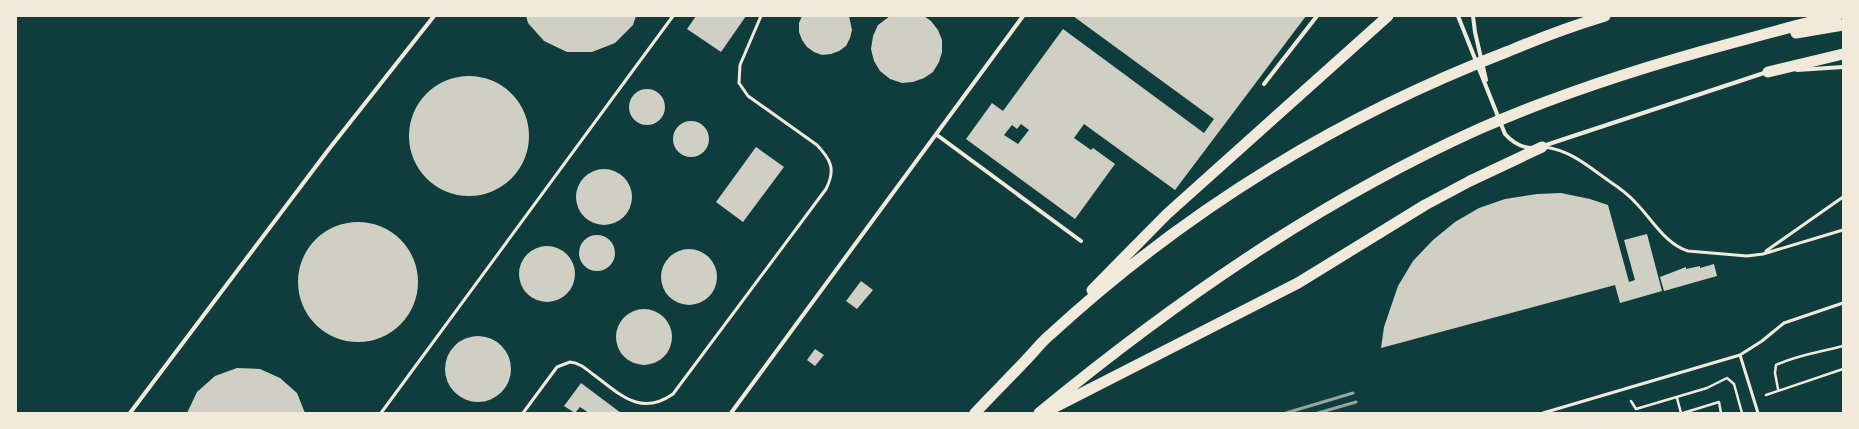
<svg xmlns="http://www.w3.org/2000/svg" width="1859" height="429" viewBox="0 0 1859 429" font-family="Raleway,sans-serif">
<rect width="100%" height="100%" fill="#0f3d3e"/>
<path fill="#cfcfc3" fill-rule="evenodd" d="M526 16H636L633 25 615 43 592 52H567L544 41 528 23Z
M696 16H746L721 52 687 29Z
M802 16H849L852 30 850 38 846 46 839 51 831 54 822 55 814 52 807 47 802 40 799 32V23Z
M890 16H924L931 21 938 30 942 40V52L939 62 933 72 924 78 913 82 902 83 890 79 880 71 874 61 871 49 873 36 878 25Z
M1073 16H1306L1175 190 1084 124 1074 138 1091 150 1093 148 1115 164 1075 219 966 139 992 103 1003 111 1063 29 1204 133 1214 119ZM1021 124 1029 130 1018 144 1004 135 1012 125 1017 129Z
M409 136a60 60 0 1 1 120 0a60 60 0 1 1-120 0Z
M629 107a18 18 0 1 1 36 0a18 18 0 1 1-36 0Z
M673 139a18 18 0 1 1 36 0a18 18 0 1 1-36 0Z
M756 147 784 167 743 222 716 202Z
M576 197a28 28 0 1 1 56 0a28 28 0 1 1-56 0Z
M1561 193 1590 199 1608 205 1629 282 1635 280 1624 240 1647 234 1662 291 1620 303 1615 285 1381 348 1384 327 1398 286 1413 261 1433 240 1455 222 1479 208 1505 199 1537 194Z
M298 282a60 60 0 1 1 120 0a60 60 0 1 1-120 0Z
M579 253a18 18 0 1 1 36 0a18 18 0 1 1-36 0Z
M519 274a28 28 0 1 1 56 0a28 28 0 1 1-56 0Z
M661 277a28 28 0 1 1 56 0a28 28 0 1 1-56 0Z
M1714 264 1717 276 1664 291 1660 277 1686 267V269L1700 266V268Z
M861 281 873 290 857 309 846 301Z
M616 337a28 28 0 1 1 56 0a28 28 0 1 1-56 0Z
M445 369a33 33 0 1 1 66 0a33 33 0 1 1-66 0Z
M815 349 824 355 815 366 807 360Z
M237 368 260 369 280 378 297 393 305 413H187L197 392 215 376Z
M581 383 621 413H589L580 407 575 413 564 406Z"/>
<g fill="none" stroke-linecap="round" stroke-linejoin="round">
<path stroke="#f1e9da" stroke-width="2.5" d="M1778 389 1775 373 1776 365C1797 355 1821 352 1843 346
M1766 395 1843 369
M1677 398 1681 413
M1631 401 1636 409 1707 388 1727 378 1734 384 1742 413
M1683 413 1719 402 1721 413"/>
<path stroke="#f1e9da" stroke-width="3" d="M1544 147C1570 150 1588 166 1609 181 1618 187 1627 193 1635 202 1652 219 1665 244 1688 251L1747 256 1763 254 1843 230
M1766 251 1843 197
M1740 355 1758 413
M381 413 673 16
M523 413 557 367 570 362C580 363 586 369 594 375 620 394 640 417 673 394L826 189C836 169 831 160 817 145L748 96 739 83 740 65 761 16
M1543 413 1740 355 1762 341 1784 323 1843 303"/>
<path stroke="#f1e9da" stroke-width="4" d="M1458 16 1505 134C1513 143 1521 148 1533 148
M1473 16 1475 32 1486 80
M1797 70 1843 67
M1264 84 1317 16
M937 135 1081 241
M1543 146 1767 72
M130 413 329 149 434 16
M731 413 1023 16"/>
<path stroke="#f1e9da" stroke-width="11" d="M1796 33 1843 25
M1768 72 1843 54
M1092 290 1167 214 1388 16
M1051 409 1298 283 1425 205 1470 181 1542 147
M975 413C992 395 1010 377 1027 359 1035 351 1042 341 1051 334 1185 211 1339 116 1509 51 1540 38 1572 26 1605 16
M1039 413C1174 302 1319 201 1479 129 1561 93 1646 66 1732 43 1767 34 1802 23 1837 16"/>
<path stroke="#97a49c" stroke-width="3" d="M1286 413 1353 393
M1318 413 1356 402"/>
</g>
<rect width="1859" height="429" fill="none" stroke="#f1e9da" stroke-width="34"/>
</svg>
